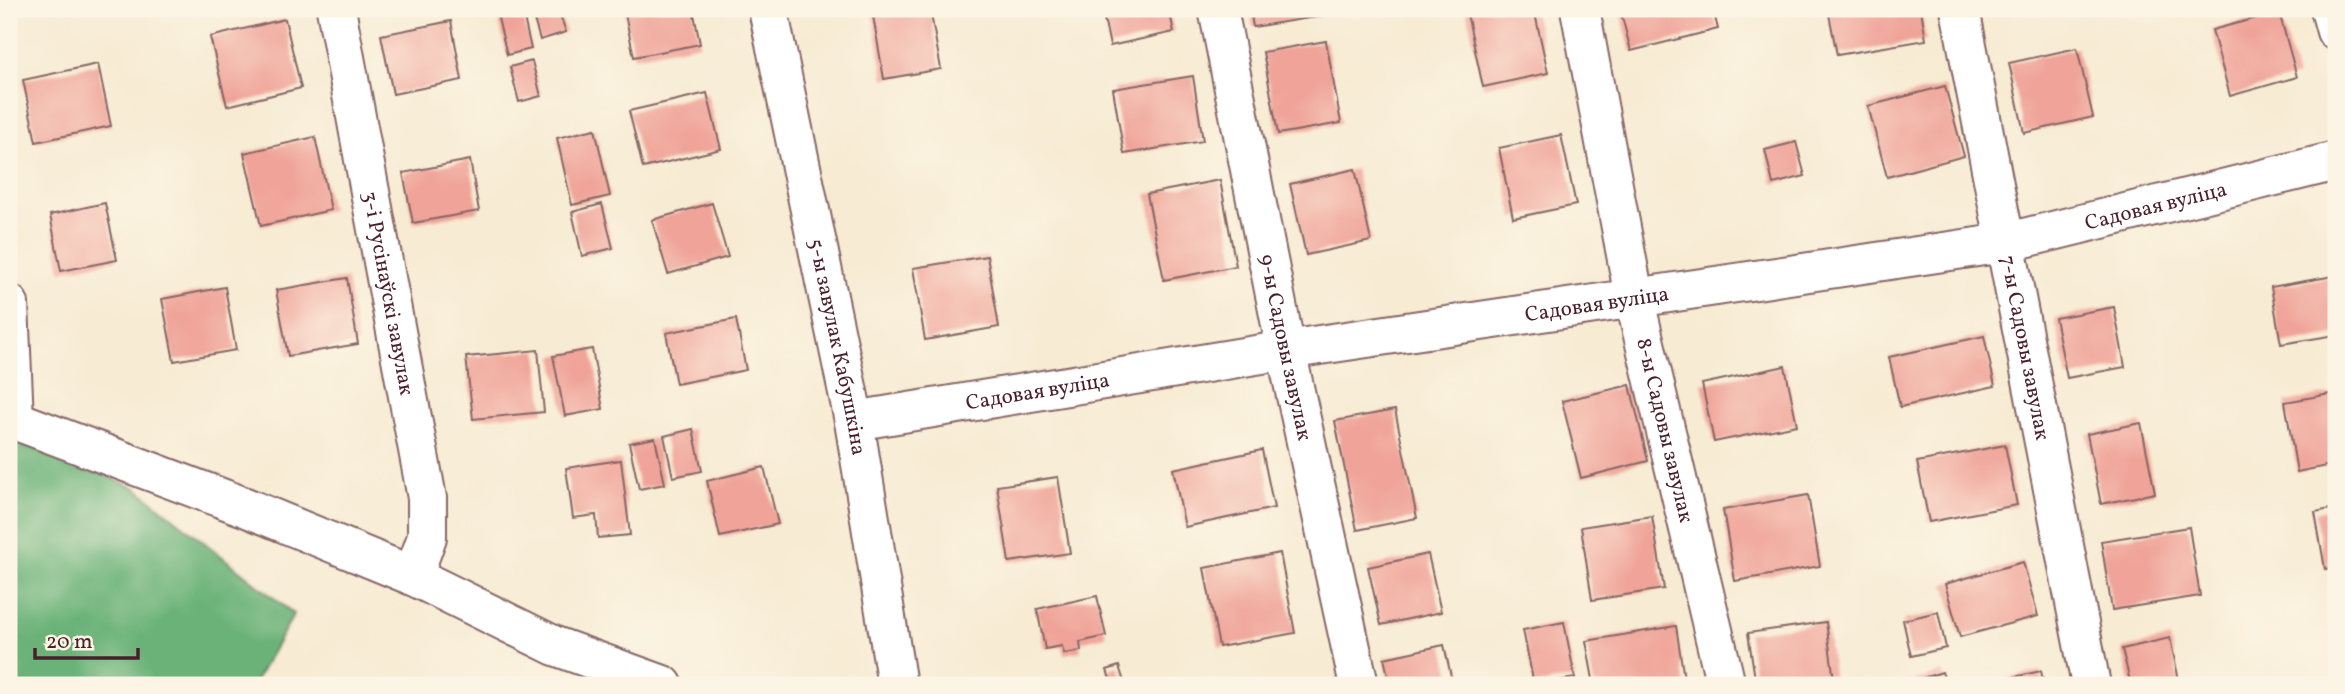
<svg xmlns="http://www.w3.org/2000/svg" width="2345" height="694" viewBox="0 0 2345 694" font-family="Vollkorn,serif">
<rect width="100%" height="100%" fill="#fcf5e5"/>
<filter id="ink" filterUnits="userSpaceOnUse"><feTurbulence type="fractalNoise" baseFrequency=".0143" numOctaves="2"/><feDisplacementMap in="SourceGraphic" scale="14" xChannelSelector="R" yChannelSelector="G"/><feConvolveMatrix kernelMatrix="1 2 1 2 8 2 1 2 1" color-interpolation-filters="sRGB"/></filter>
<filter id="wash" filterUnits="userSpaceOnUse"><feTurbulence type="fractalNoise" baseFrequency=".00686" numOctaves="4" result="noise"/><feDisplacementMap in="SourceGraphic" scale="28" xChannelSelector="R" yChannelSelector="G"/><feGaussianBlur stdDeviation="1.57" result="paint"/><feColorMatrix in="noise" values="0 0 0 0 0 0 0 0 0 0 0 0 0 0 0 0 0 1.4 0 .05"/><feComposite in="paint" operator="in"/></filter>
<g filter="url(#wash)">
<rect width="100%" height="100%" fill="#f7ebd3"/>
<path fill="#6ab278" stroke="#5a6852" stroke-width="2" d="M9 438 136 488 294 614 256 680 258 685H9Z"/>
<g id="blocks">
<path fill="#f0a499" d="M522 9 531 49 507 55 496 10Z
M531 9H558L566 32 540 40Z
M624 9H693L700 44 634 57Z
M880 9H930L941 69 884 79 872 10Z
M1102 9H1169L1174 32 1110 46Z
M1250 9H1321L1322 16 1253 27Z
M1466 9H1534L1548 73 1483 87Z
M1620 9H1713L1718 29 1631 51Z
M1828 9H1921L1926 40 1837 55Z
M2279 12 2297 77 2230 96 2212 30Z
M285 19 301 88 227 106 210 37Z
M451 21 462 80 393 94 381 35Z
M1326 41 1341 123 1278 134 1263 52Z
M2077 48 2093 117 2024 133 2009 63Z
M532 61 541 96 519 102 510 67Z
M98 64 111 126 36 142 23 80Z
M1193 76 1203 141 1124 154 1113 89Z
M1945 86 1964 156 1887 177 1868 106Z
M707 93 721 149 643 168 629 111Z
M595 129 610 196 572 205 557 138Z
M1561 135 1576 205 1513 218 1499 148Z
M315 137 331 210 261 226 244 153Z
M1796 142 1805 176 1773 184 1765 150Z
M470 160 479 211 413 223 403 173Z
M1355 169 1371 241 1306 255 1290 184Z
M1220 180 1236 266 1164 280 1147 194Z
M105 203 117 260 61 271 50 215Z
M712 203 728 257 668 274 652 220Z
M602 204 613 248 582 256 572 212Z
M987 256 999 327 925 340 913 268Z
M2334 276 2336 335 2281 344 2271 287Z
M347 278 358 344 288 356 276 290Z
M225 287 236 350 174 361 162 299Z
M2114 307 2125 367 2067 378 2055 318Z
M736 319 746 370 676 384 666 333Z
M1984 336 1995 386 1900 407 1889 357Z
M592 349 603 409 565 416 553 356Z
M538 350 544 412 473 419 466 357Z
M1785 366 1797 425 1714 442 1702 384Z
M1630 385 1648 461 1581 478 1562 401Z
M2336 393V464L2297 472 2285 402Z
M1395 410 1417 518 1357 530 1335 421Z
M2141 423 2155 493 2101 504 2087 434Z
M693 429 702 471 673 477 664 436Z
M655 438 665 484 639 489 629 443Z
M2005 445 2017 505 1929 522 1917 462Z
M1262 450 1274 508 1185 527 1173 469Z
M621 460 630 535 598 538 596 515 573 518 566 468Z
M764 467 778 524 720 537 707 481Z
M1058 477 1070 553 1009 562 997 486Z
M1808 495 1820 566 1735 581 1723 510Z
M2336 508V567L2325 569 2315 512Z
M1652 516 1664 589 1592 600 1581 527Z
M2189 527 2200 596 2112 610 2101 541Z
M1280 553 1295 633 1219 647 1204 568Z
M1428 554 1441 612 1381 625 1368 567Z
M2023 562 2038 616 1960 637 1945 584Z
M1097 596 1106 636 1080 642 1081 651 1064 654 1062 646 1045 649 1037 609Z
M1938 612 1946 648 1911 656 1903 620Z
M1564 622 1575 678 1534 685 1523 630Z
M1826 622 1834 680 1798 685H1756L1748 633Z
M1676 626 1685 685H1594L1586 641Z
M2170 638 2180 685H2131L2122 649Z
M1444 645 1453 685H1390L1384 658Z
M1119 666 1125 685H1112L1107 670Z
M2041 671 2044 685H1981V684Z
M1942 672 1947 685H1912L1911 682Z"/>
</g>
</g>
<g filter="url(#ink)">
<use href="#blocks" fill-opacity="0" stroke="#876666" stroke-width="2"/>
<g fill="none" stroke-linecap="round" stroke-linejoin="round">
<defs>
<g id="minor">
<path id="s1" d="M336 9 427 498V537L413 576"/>
<path id="s2" d="M768 9 854 421 897 685"/>
<path id="s3" d="M1218 9 1286 350 1359 685"/>
<path id="s4" d="M1580 9 1634 297 1726 685"/>
<path id="s5" d="M1960 9 2091 685"/>
<path d="M2330 9 2336 31"/>
<path d="M9 304 14 420"/>
<path d="M9 418 245 507 413 576 555 646 663 685"/>
<path id="s6" d="M854 421 1286 350 2004 243 2336 161"/>
</g>
</defs>
<use href="#minor" stroke="#876666" stroke-width="42"/>
<use href="#minor" stroke="#fff" stroke-width="38"/>
</g>
</g>
<g text-anchor="middle" stroke-width="5" stroke-linejoin="round" paint-order="stroke">
<g font-size="21" fill="#4a1f2b" stroke="#fcf5e5">
<text dy="7" stroke="none"><textPath href="#s6" startOffset="1320">Садовая вуліца</textPath></text>
<text dy="7" stroke="none"><textPath href="#s1" startOffset="289">3-і Русінаўскі завулак</textPath></text>
<text dy="7" stroke="none"><textPath href="#s6" startOffset="752">Садовая вуліца</textPath></text>
<text dy="7" stroke="none"><textPath href="#s2" startOffset="345">5-ы завулак Кабушкіна</textPath></text>
<text dy="7" stroke="none"><textPath href="#s3" startOffset="345">9-ы Садовы завулак</textPath></text>
<text dy="7" stroke="none"><textPath href="#s5" startOffset="345">7-ы Садовы завулак</textPath></text>
<text dy="7" stroke="none"><textPath href="#s6" startOffset="186">Садовая вуліца</textPath></text>
<text dy="7" stroke="none"><textPath href="#s4" startOffset="430">8-ы Садовы завулак</textPath></text>
</g>
</g>
<rect width="2345" height="694" fill="none" stroke="#fcf5e5" stroke-width="35"/>
<path d="M35 648v10h103v-10" fill="none" stroke="#4a1f2b" stroke-width="3.5"/>
<text x="46" y="648" font-size="21" fill="#4a1f2b" stroke="#fcf5e5" stroke-width="5" paint-order="stroke">20 m</text>
</svg>
